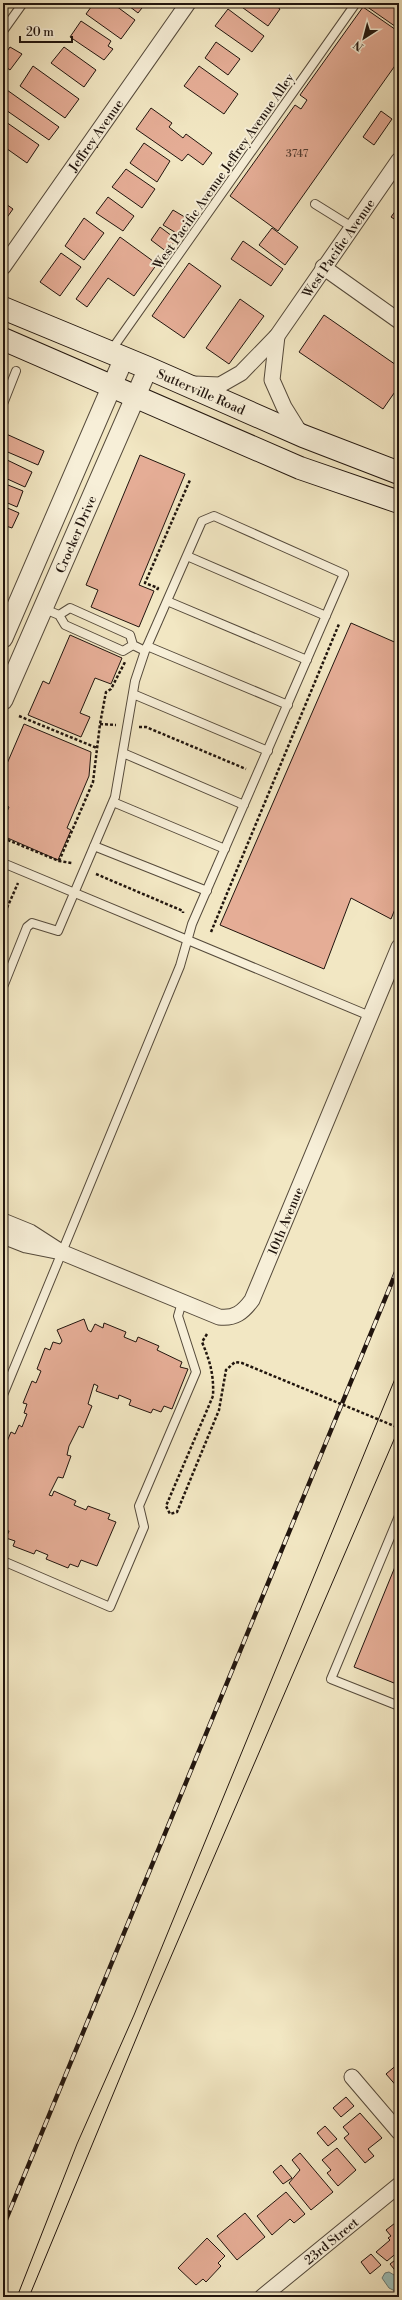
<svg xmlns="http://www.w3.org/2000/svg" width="402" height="2300" viewBox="0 0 402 2300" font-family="'Libre Bodoni',serif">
<rect width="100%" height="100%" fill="#f2e7c3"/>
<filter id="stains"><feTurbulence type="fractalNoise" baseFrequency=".005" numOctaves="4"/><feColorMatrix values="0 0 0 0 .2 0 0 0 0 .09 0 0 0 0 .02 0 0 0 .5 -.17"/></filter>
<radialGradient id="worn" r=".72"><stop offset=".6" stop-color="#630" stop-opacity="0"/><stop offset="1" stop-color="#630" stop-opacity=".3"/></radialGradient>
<path fill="#9cbfb9" stroke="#6b7b75" d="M389 2272 399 2278V2289L395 2291 389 2288 382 2278 385 2273Z"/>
<path fill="#e5ad96" stroke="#21150e" d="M94 3H112L135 20 121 39 86 14Z
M125 3H146L138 13Z
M241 3H272L280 9 268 26 239 5Z
M367 3H399V29L366 6Z
M363 7 399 32V60L278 231 230 196 295 105 301 109 307 100 300 95Z
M228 9 264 36 252 52 215 26Z
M81 21 111 41 108 46 113 49 104 60 70 37Z
M216 42 240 59 228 75 205 58Z
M10 47 22 54 10 70 3 65V57Z
M64 47 96 70 84 87 51 63Z
M33 66 79 99 65 118 20 86Z
M199 66 238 94 224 114 184 86Z
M7 90 59 127 49 140 3 108V96Z
M151 108 172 123 169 127 183 138 186 134 212 153 203 165 188 154 182 161 136 129Z
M381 111 392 119 374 145 363 137Z
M6 122 39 145 27 163 3 146V127Z
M144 143 170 161 157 182 130 163Z
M126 169 155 189 142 208 112 187Z
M108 197 134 216 123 231 96 213Z
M3 202 13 209 3 223Z
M399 206V222L391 217Z
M173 210 188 219 178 234 163 225Z
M84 218 104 233 84 260 65 246Z
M160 227 176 239 167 252 151 240Z
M272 228 298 247 285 265 259 245Z
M120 237 157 264 134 296 108 278 87 307 76 299Z
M243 241 283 269 271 286 231 259Z
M61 253 81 267 60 296 40 282Z
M189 263 221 286 184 338 152 316Z
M240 299 264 316 229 364 206 348Z
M324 315 399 367V386L383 409 299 352Z
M4 433 44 451 38 465 3 450Z
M140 455 185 474 139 585 154 591 139 627 91 607 98 590 86 585Z
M3 458 32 472 25 487 3 477Z
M3 483 23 491 17 507 3 501Z
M3 506 19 513 12 528 3 525Z
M351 623 399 644V899L391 919 351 898 324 969 220 925Z
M70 635 122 658 111 684 95 678 80 713 90 717 81 737 28 715 43 681 49 684Z
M24 724 91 752 89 776 67 828 71 830 58 860 3 836V821L9 807 3 804V773Z
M84 1319 88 1330 91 1332 95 1324 103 1328 104 1323 126 1332 124 1337 136 1342 138 1337 159 1346 157 1350 182 1362 180 1367 188 1369 172 1409 164 1406 161 1412 153 1409 151 1413 129 1405 131 1400 119 1395 118 1399 96 1391 98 1386 94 1384 88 1404 92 1406 83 1428 79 1426 69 1446 67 1455 71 1456 63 1478 58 1477 49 1495 52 1496 54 1491 76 1501 74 1505 86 1510 88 1506 110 1514 108 1519 116 1522 97 1566 81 1560 78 1567 70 1564 68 1568 46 1559 48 1555 36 1550 34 1554 13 1546 15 1541 6 1538 9 1531 3 1529V1463L6 1455 3 1453V1451L11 1432 15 1434 19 1425 22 1427 27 1414 24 1413 27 1404 23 1403 32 1381 36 1383 41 1371 37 1369 45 1348 50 1350 53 1342 60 1344 62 1341 57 1330Z
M399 1557V1685L354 1667Z
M399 2063V2089L386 2074Z
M346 2097 354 2106 341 2117 333 2108Z
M360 2113 382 2138 368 2149 374 2156 365 2163 344 2138 349 2134 343 2127Z
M325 2126 337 2139 328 2146 317 2133Z
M337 2148 356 2170 338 2186 327 2173 331 2170 322 2160Z
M300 2153 333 2192 311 2210 289 2183 300 2170 292 2160Z
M281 2165 292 2178 283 2184 273 2172Z
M286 2192 305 2214 294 2223 290 2219 272 2235 257 2216Z
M245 2213 265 2237 237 2260 217 2236Z
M399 2220V2251L387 2261 376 2252 390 2240 388 2238 391 2236 386 2230Z
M207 2238 225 2256 218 2263 221 2266 206 2282 203 2279 196 2285 178 2268Z
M371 2254 381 2265 370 2274 361 2262Z
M399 2257V2273L398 2274 390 2264Z"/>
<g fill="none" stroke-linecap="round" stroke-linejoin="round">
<defs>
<path id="service" d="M3 31 23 3
M315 204 352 227
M110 352 356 3
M3 404 16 371
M187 556 326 616
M167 601 307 660
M42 608 59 615 65 625 123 651 133 645
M59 615 70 608 130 635 133 645 145 651
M147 646 288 705
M133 694 268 751
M123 753 244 805
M113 802 225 849
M94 846 207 891
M3 863 370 1016
M3 987 27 927 32 923 58 931 115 797 135 681 145 651 202 521 214 516 344 574 192 924 180 966 3 1395
M399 1516 331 1679 399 1706
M3 1561 110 1607 144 1527 139 1506 196 1372 178 1316 182 1302"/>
<g id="minor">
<path id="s1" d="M3 267 188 3"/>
<path d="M323 267 399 321"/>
<path d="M277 336 272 380 284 407 302 436"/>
<path id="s2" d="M194 384 220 385 241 373 277 336 399 160"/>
<path d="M3 1221 30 1232 61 1252 26 1245 3 1236"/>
<path id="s3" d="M61 1252 219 1317C235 1319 243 1312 252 1300L399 947"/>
<path d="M352 2077 399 2132"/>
<path id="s4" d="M262 2297 399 2185"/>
</g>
<g id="tertiary">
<path d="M3 638 124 358"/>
<path id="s5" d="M3 700 148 368"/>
</g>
<g id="secondary">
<path id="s6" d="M3 308 148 368 303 436 399 473"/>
<path d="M3 339 300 468 399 502"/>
</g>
</defs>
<use href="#service" stroke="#554a3b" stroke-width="10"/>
<use href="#minor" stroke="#554a3b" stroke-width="17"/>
<use href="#tertiary" stroke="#554a3b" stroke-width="21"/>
<use href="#secondary" stroke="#21150e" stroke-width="24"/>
<path stroke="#21150e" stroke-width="2.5" stroke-dasharray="3 2" stroke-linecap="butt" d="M157 590 158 588 145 583 190 480
M19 716 97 748
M100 724 116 725
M139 727H146L246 769
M3 838 59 861 72 863
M59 861 93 782 100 724 106 692 111 689 125 662
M96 874 183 911V913
M3 917 18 883
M211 932 339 624
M207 1334 202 1342C210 1361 214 1375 213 1396"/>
<use href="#service" stroke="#f7efd8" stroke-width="8"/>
<use href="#minor" stroke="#f7efd8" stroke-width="15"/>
<use href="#tertiary" stroke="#f7efd8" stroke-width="19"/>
<use href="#secondary" stroke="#f7efd8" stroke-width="22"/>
<path stroke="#21150e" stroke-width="1" d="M17 2297 77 2144 134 2015 399 1369
M29 2297 148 2010 399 1428"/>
<defs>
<path id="rail" d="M3 2227 399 1265"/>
</defs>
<use href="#rail" stroke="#21150e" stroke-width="4.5"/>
<use href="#rail" stroke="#f7efd8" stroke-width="3" stroke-dasharray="9" stroke-linecap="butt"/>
<path stroke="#21150e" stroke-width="2.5" stroke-dasharray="3 2" stroke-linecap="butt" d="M213 1396 166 1506 170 1514 177 1512 219 1410 226 1370 235 1362 242 1363 399 1428"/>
</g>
<g text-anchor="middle" stroke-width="4" stroke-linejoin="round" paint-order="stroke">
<g font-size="11" fill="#523b30">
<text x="297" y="157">3747</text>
</g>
<g font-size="13" fill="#21150e" stroke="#f7efd8">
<text dy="5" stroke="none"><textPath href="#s1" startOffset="161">Jeffrey Avenue</textPath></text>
<text transform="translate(223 171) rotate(-55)" y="5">West Pacific Avenue Jeffrey Avenue Alley</text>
<text dy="5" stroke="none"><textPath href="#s2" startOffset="209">West Pacific Avenue</textPath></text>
<text dy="5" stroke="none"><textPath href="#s6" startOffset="215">Sutterville Road</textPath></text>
<text dy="5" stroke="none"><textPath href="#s5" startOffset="181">Crocker Drive</textPath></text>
<text dy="5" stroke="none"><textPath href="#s3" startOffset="296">10th Avenue</textPath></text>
<text dy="5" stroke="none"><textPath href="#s4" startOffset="89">23rd Street</textPath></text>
</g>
</g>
<rect width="402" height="2300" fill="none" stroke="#f2e7c3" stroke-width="16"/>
<rect x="4" y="4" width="394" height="2292" fill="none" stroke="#21150e" stroke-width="2"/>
<rect x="8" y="8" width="386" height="2284" fill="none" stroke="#21150e"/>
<g transform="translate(364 38) rotate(216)" stroke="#f7efd8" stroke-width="3" paint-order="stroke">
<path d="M0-3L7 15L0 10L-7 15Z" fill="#21150e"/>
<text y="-6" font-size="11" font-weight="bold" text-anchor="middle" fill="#21150e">N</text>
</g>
<path d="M20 36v6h52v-6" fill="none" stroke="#21150e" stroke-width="2"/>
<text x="26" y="36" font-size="12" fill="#21150e" stroke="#f7efd8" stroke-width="3" paint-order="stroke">20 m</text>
<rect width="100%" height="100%" filter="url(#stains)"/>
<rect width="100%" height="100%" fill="url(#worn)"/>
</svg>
